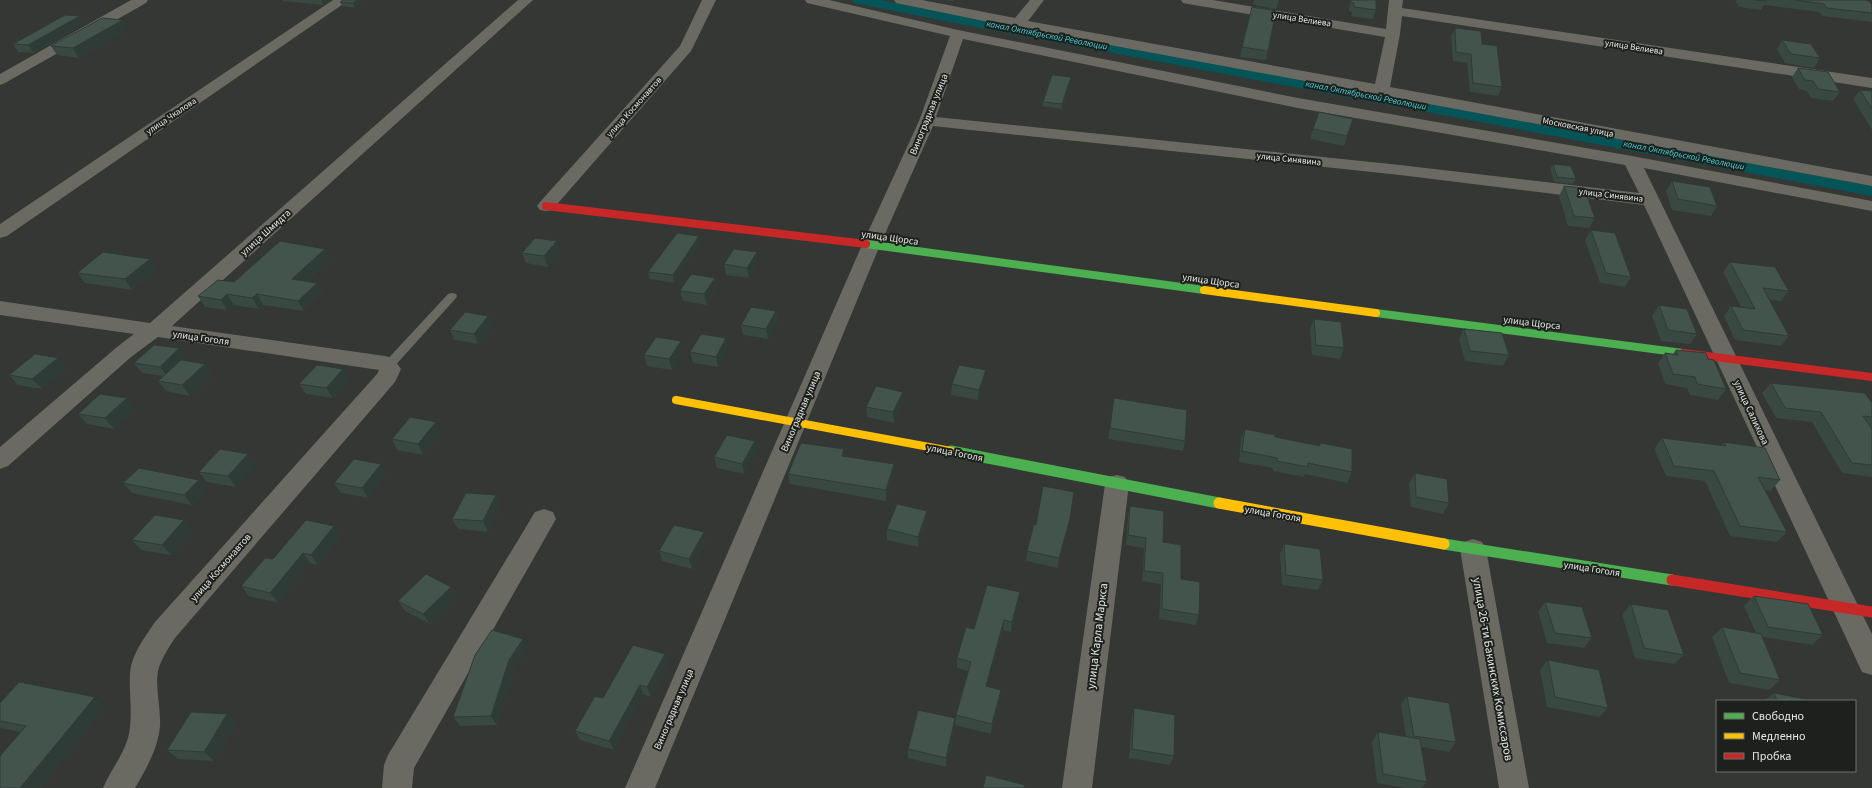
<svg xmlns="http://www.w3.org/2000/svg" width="1872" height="788" viewBox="0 0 1872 788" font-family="'Source Sans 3',sans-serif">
<rect width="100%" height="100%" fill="#343733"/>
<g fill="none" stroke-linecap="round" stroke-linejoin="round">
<path fill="#055457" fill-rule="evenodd" d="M852 0H880L1872 186V196L975 27 859 4 854 3Z"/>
<path fill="#6a6a62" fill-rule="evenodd" d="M452 293 456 294 457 296 456 298 392 369H384L382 366 384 363 448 294Z"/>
<path fill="#6a6a62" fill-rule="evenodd" d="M131 0H148L146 3 5 83 0 85V74Z
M333 0H349L7 236 0 238V224Z
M518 0H533L172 326 385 356 393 358 401 369 395 382 175 638C168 649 161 659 158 671 155 688 161 708 160 726 158 749 146 769 135 788H103C112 767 128 750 130 727 132 709 129 691 130 674 131 655 145 637 155 622L377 374 379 370 158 337 131 357 8 466 0 469V447L117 347 134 334 0 315V301L150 323Z
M702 0H716L691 51 552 210 546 211 540 210 537 206 540 202 680 46Z
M805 0H829L958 30 1298 98 1632 156 1872 201V211L1644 168 1872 634V675L1862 672 1644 205 1400 175 933 126 880 245 655 788H625L862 245 919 121 950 36 807 3ZM963 39 1298 108 1625 165 1639 193 1400 165 936 117Z
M894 0H922L1015 18 1030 0H1044L1028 21 1375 84 1385 37 1188 4 1183 3 1181 0H1213L1386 29 1389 0H1403L1402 8 1872 78V88L1402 16 1400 34 1390 87 1872 176V186L1018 28 901 4 896 3Z
M1117 475 1125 477 1129 484 1092 788H1062L1105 484 1109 477Z
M544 509 553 512 556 519 414 768 412 788H382L384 765 388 755 535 512Z
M1473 539 1482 542 1486 549 1529 788H1499L1460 549 1464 542Z"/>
<path stroke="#4caf50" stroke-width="8" d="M866 244 1204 290
M1376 313 1683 353
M951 451 956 452"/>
<path stroke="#4caf50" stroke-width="11" d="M951 451 1219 503
M1444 544 1672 580"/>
<path stroke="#ffc107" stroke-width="8" d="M1204 290 1376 313
M676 400 951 451"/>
<path stroke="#ffc107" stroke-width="11" d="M1219 503 1444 544"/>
<path stroke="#c62828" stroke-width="8" d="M546 206 866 244
M1683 353 1872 377"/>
<path stroke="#c62828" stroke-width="11" d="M1672 580 1872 612"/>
</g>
<path fill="#3a4842" d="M282 0H331L323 5 282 1Z
M366 0 355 8 342 6 340 2Z
M944 0H954L953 1Z
M1254 0H1279L1276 9 1253 5Z
M1350 0H1376V10L1373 19 1351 16 1352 12 1349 11Z
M1735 0H1864L1872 5V22L1822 16 1819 12 1764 5 1761 10 1739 7Z
M1252 7 1268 51 1266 60 1240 57Z
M85 24 34 53 18 52 13 44Z
M1455 28 1482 44 1502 87 1498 96 1470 92 1467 63 1453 61 1451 37Z
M128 29 102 45 79 58 57 55 51 46Z
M1782 40 1820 58 1814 68 1785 63 1777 49Z
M1798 68 1840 92 1833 101 1811 98 1807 91 1799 89 1792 77Z
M1071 82 1062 109 1042 106 1043 102Z
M1860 90 1872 91V130L1853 99Z
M1353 119 1344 146 1310 139 1313 129Z
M1553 164 1576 179 1573 184 1554 182 1550 169Z
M1672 181 1717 206 1711 216 1672 210 1666 191Z
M1564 186 1595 218 1589 228 1568 226 1559 196Z
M1591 230 1631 277 1625 287 1600 283 1585 240Z
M699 236 701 243 674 283 650 279 648 272Z
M557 241 560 251 548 267 526 263 522 253Z
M325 249 330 259 306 282 317 283 322 293 304 311 263 305 259 309 234 305 227 310 205 307 198 296 234 282Z
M150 259 157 269 132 290 85 283 77 273Z
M1730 262 1789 291 1781 301 1770 300 1789 336 1781 346 1735 340 1724 316 1731 306 1741 307 1723 272Z
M758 263 749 278 726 275 724 264Z
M715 278 717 288 707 305 683 301 680 291Z
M1659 305 1697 334 1690 344 1661 341 1652 316Z
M776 311 777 322 768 339 743 335 741 325Z
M488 316 493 326 478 344 454 340 450 330Z
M1314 319 1344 348 1340 359 1312 355 1310 329Z
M1464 329 1509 355 1503 366 1465 361 1459 339Z
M728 348 718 367 693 363 690 352Z
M1676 350 1708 359 1726 389 1718 400 1690 395 1687 388 1665 384 1658 363 1665 353 1673 354Z
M683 351 672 370 647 366 644 355Z
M187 359 185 360 205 364 212 374 190 396 166 391 158 381 163 376 142 373 134 363Z
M67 368 42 389 18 385 9 375Z
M349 379 333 398 306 394 299 384Z
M985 380 978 400 951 395 952 384Z
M1771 383 1872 403V428H1871L1872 429V477L1842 473 1812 422 1776 418 1762 393Z
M903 392V402L894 423 867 417 866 407Z
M1114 398 1185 441 1183 451 1108 439Z
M135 409 114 429 87 424 78 414Z
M1245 429 1275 437 1319 446 1320 443 1352 472 1347 483 1305 474 1304 477 1273 471V468L1239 462 1241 439Z
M441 432 423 455 397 450 392 439Z
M1662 438 1721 446 1724 442 1780 480 1771 491 1765 490 1787 532 1777 542 1730 536 1705 481 1666 476 1654 449Z
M757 451 744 474 717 468 714 457Z
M248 454 256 464 236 487 207 482 199 472Z
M845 456 894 464V474L886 501 790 484 788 474Z
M1415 473 1449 503 1443 514 1411 507 1409 483Z
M387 474 368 498 341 493 334 483Z
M199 480 207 490 192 505 132 493 123 483Z
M496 495 501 505 488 532 458 529 452 519Z
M1130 506 1163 542 1181 579 1199 615 1196 625 1159 619 1161 584 1142 581 1144 548 1126 545 1128 516Z
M927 511V521L918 547 887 540V529Z
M184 520 193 530 171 555 141 550 132 540Z
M1068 529 1058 568 1026 561 1027 551Z
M341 536 318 565 310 563 279 603 249 596 241 586 273 559Z
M706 542 692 569 662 561 659 551Z
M1284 544 1323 580 1318 590 1282 585 1280 554Z
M451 587 456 597 430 624 405 611 398 601Z
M1754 596 1823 635 1812 645 1763 637 1780 680 1769 690 1729 683 1712 637 1722 627 1756 633 1744 606Z
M1019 602 1011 632 1003 630 988 686 1000 699 991 734 955 725 956 715 968 671 957 668V658L974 629Z
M1545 602 1592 638 1584 648 1547 643 1538 612Z
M1631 604 1684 655 1674 664 1635 658 1622 614Z
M528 648 514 670 497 725 460 726 453 717Z
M665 654 669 664 651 697 643 694 614 750 580 740 575 731Z
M1548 660 1608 708 1599 717 1547 707 1540 670Z
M1774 693 1815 701H1764Z
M1407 696 1456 742 1449 752 1421 747 1427 782 1422 788H1405L1377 783 1372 742 1378 732 1406 737 1401 705Z
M0 703 106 706 40 788H0L21 732 0 728Z
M1134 708 1174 756 1170 765 1129 758 1132 718Z
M227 714 236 724 214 761 178 759 167 750Z
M955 718 954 727 946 767 908 758V749Z"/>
<path fill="#2f3b36" d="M321 0H331L323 5Z
M358 0H366L355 8 353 3Z
M80 16 85 24 34 53 28 45Z
M123 20 128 29 102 45 79 58 73 48Z
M1071 77V82L1062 109V104Z
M699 236 701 243 674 283 673 275Z
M557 241 560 251 548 267 544 256Z
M325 249 330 259 297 290 292 279Z
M757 252 758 263 749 278 747 268Z
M150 259 157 269 132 290 125 279Z
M715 278 717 288 707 305 704 294Z
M317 283 322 293 304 311 298 301Z
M227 294 234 305 227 310 221 300Z
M257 294 263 305 259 309 252 298Z
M776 311 777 322 768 339 766 329Z
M488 316 493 326 478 344 474 334Z
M726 338 728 348 718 367 716 357Z
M681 341 683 351 672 370 669 359Z
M179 348 187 359 168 377 160 367Z
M58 358 67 368 42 389 32 379Z
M205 364 212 374 190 396 182 385Z
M343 369 349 379 333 398 326 388Z
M986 370 985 380 978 400 979 390Z
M903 392V402L894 423 893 412Z
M127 398 135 409 114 429 105 418Z
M436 422 441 432 423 455 418 444Z
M755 441 757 451 744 474 742 464Z
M844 449 845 460 842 456Z
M248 454 256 464 236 487 228 476Z
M381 464 387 474 368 498 362 488Z
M894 464V474L886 501V490Z
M199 480 207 490 192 505 184 495Z
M1074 492 1068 529 1058 568 1059 558Z
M496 495 501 505 488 532 483 521Z
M927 511V521L918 547V537Z
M184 520 193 530 171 555 162 545Z
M334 526 341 536 318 565 311 555Z
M704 532 706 542 692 569 689 559Z
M303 553 310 563 279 603 270 593Z
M451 587 456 597 430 624 423 614Z
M1020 592 1019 602 1011 632 1012 622Z
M1004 620 1003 630 986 695V686Z
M523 639 528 648 514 670 497 725 491 716 509 660Z
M665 654 669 664 651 697 647 687Z
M640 685 643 694 614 750 609 741Z
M1001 690 1000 699 991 734 992 724Z
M95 697 106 706 40 788H20Z
M227 714 236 724 214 761 204 752Z
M955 718 954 727 946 767V758Z"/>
<path fill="#43544d" stroke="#2f3b36" d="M343 0H358L353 3 340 2Z
M1351 0H1376V10L1354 7V3H1351Z
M1755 0H1766V1Z
M1795 0H1864L1869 1 1872 5V13L1827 8 1824 4Z
M1252 7 1276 11 1268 51 1242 47Z
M65 15 80 16 28 45 13 44Z
M102 18 123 20 96 35 73 48 51 46Z
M1455 28 1481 31 1482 44 1497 46 1502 87 1473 83 1471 54 1456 52Z
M1782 40 1811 44 1820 58 1791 54Z
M1798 68 1828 72 1840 92 1818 89 1813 81 1805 80Z
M1052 75 1071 77 1062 104 1043 102Z
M1860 90 1872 91V109Z
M1319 112 1353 119 1347 136 1313 129Z
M1553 164 1571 166 1576 179 1557 177Z
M1672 181 1710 187 1717 206 1678 199Z
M1564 186 1584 188 1595 218 1574 216Z
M1591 230 1615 233 1631 277 1606 273Z
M677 233 699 236 673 275 648 272Z
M535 238 557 241 544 256 522 253Z
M280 241 325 249 292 279 317 283 298 301 257 294 252 298 227 294 221 300 198 296 218 280 234 282Z
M734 249 757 252 747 268 724 264Z
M103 252 150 259 125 279 77 273Z
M1730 262 1775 267 1789 291 1763 288 1789 336 1743 330 1731 306 1755 309Z
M691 274 715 278 704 294 680 291Z
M1659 305 1687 309 1697 334 1668 330Z
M751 307 776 311 766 329 741 325Z
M465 312 488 316 474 334 450 330Z
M1314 319 1341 322 1344 348 1316 345Z
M1464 329 1502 333 1509 355 1470 351Z
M701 334 726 338 716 357 690 352Z
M656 337 681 341 669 359 644 355Z
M154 345 179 348 160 367 134 363Z
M1676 350 1706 353 1708 359 1714 360 1726 389 1697 384 1695 377 1673 374 1665 353 1678 355Z
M35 354 58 358 32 379 9 375Z
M181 360 205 364 182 385 158 381Z
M317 365 343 369 326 388 299 384Z
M959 365 986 370 979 390 952 384Z
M1771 383 1865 393 1872 403V417L1863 416 1872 429V465L1852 463 1821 412 1785 408Z
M876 386 903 392 893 412 866 407Z
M100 394 127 398 105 418 78 414Z
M1114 398 1187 410 1185 441 1110 428Z
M410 417 436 422 418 444 392 439Z
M1245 429 1275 435V437L1320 446V443L1352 449V472L1308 463V467L1277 461V458L1242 451Z
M727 435 755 441 742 464 714 457Z
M1662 438 1726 446 1724 442 1765 448 1780 480 1758 477 1787 532 1740 526 1714 471 1674 466Z
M801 443 844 449 842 456 894 464 886 490 788 474Z
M220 449 248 454 228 476 199 472Z
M354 459 381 464 362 488 334 483Z
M139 468 199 480 184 495 123 483Z
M1415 473 1447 479 1449 503 1416 497Z
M1043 486 1074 492 1070 519 1059 558 1027 551 1034 524 1036 525Z
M466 493 496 495 483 521 452 519Z
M897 504 927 511 918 537 887 529Z
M1130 506 1164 511 1163 542 1181 545V579L1200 582 1199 615 1162 609 1163 573 1144 571 1146 538 1128 535Z
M155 515 184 520 162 545 132 540Z
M306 520 334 526 311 555 303 553 270 593 241 586 265 558 273 559Z
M674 525 704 532 689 559 659 551Z
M1284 544 1320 549 1323 580 1286 575Z
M426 574 451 587 423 614 398 601Z
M987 585 1020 592 1012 622 1004 620 986 686 1001 690 992 724 956 715 971 662 957 658 966 627 974 629Z
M1754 596 1808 604 1823 635 1768 627Z
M1545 602 1582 607 1592 638 1555 633Z
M1631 604 1668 610 1684 655 1644 648Z
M1722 627 1761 634 1780 680 1740 673Z
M492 630 523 639 509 660 491 716 453 717 475 655Z
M633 645 665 654 647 687 640 685 609 741 575 731 595 696 603 698Z
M1548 660 1599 670 1608 708 1555 697Z
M19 682 95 697 20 788H0V756L26 726 0 721V703Z
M1774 693 1815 701H1777Z
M1407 696 1449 703 1456 742 1414 736Z
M1134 708 1175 715 1174 756 1132 749Z
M918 710 955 718 946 758 908 749Z
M191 712 227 714 204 752 167 750Z
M1378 732 1420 739 1427 782 1383 774Z
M986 775 1025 785 1024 788H983Z"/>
<g text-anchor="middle" stroke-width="4" stroke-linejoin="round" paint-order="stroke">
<g font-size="9" fill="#e6eae4" stroke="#1d201c">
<text transform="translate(1302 19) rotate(9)" y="3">улица Велиева</text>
<text transform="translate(1634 47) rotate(9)" y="3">улица Велиева</text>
<text transform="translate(634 107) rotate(-48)" y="3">улица Космонавтов</text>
<text transform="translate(171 116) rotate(-34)" y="3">улица Чкалова</text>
<text transform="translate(1578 127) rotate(11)" y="3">Московская улица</text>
<text transform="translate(1289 159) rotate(6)" y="3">улица Синявина</text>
<text transform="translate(1611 195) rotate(7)" y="3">улица Синявина</text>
</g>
<g font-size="9" font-style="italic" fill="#47d6de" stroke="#1d201c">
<text transform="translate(1047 35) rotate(11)" y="3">канал Октябрьской Революции</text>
<text transform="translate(1366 95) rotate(11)" y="3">канал Октябрьской Революции</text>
<text transform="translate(1684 155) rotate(11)" y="3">канал Октябрьской Революции</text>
</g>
<g font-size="10" fill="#e6eae4" stroke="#1d201c">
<text transform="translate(928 114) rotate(-68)" y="4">Виноградная улица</text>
<text transform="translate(265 232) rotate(-42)" y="4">улица Шмидта</text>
<text transform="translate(890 237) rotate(8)" y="4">улица Щорса</text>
<text transform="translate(1211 280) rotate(8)" y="4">улица Щорса</text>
<text transform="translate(1532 322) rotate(7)" y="4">улица Щорса</text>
<text transform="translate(201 337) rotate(8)" y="4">улица Гоголя</text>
<text transform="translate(800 411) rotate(-67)" y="4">Виноградная улица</text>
<text transform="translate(1752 412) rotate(65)" y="4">улица Салихова</text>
<text transform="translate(955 452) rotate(11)" y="4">улица Гоголя</text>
<text transform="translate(1273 513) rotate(10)" y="4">улица Гоголя</text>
<text transform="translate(220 567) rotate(-49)" y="4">улица Космонавтов</text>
<text transform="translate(1592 568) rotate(9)" y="4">улица Гоголя</text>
<text transform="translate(673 709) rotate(-67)" y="4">Виноградная улица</text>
</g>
<g font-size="12" fill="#e6eae4" stroke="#1d201c">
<text transform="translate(1097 636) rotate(-83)" y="4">улица Карла Маркса</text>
<text transform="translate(1493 669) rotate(80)" y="4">улица 26-ти Бакинских Комиссаров</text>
</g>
</g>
<rect x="1716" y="700" width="140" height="72" fill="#1d201c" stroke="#6d716c"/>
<rect x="1724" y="713" width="20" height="6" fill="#4caf50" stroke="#6d716c"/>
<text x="1752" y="720" font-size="12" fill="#e6eae4">Свободно</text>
<rect x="1724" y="733" width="20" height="6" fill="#ffc107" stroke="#6d716c"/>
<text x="1752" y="740" font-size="12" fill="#e6eae4">Медленно</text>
<rect x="1724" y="753" width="20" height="6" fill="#c62828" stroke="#6d716c"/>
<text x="1752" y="760" font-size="12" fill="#e6eae4">Пробка</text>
</svg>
